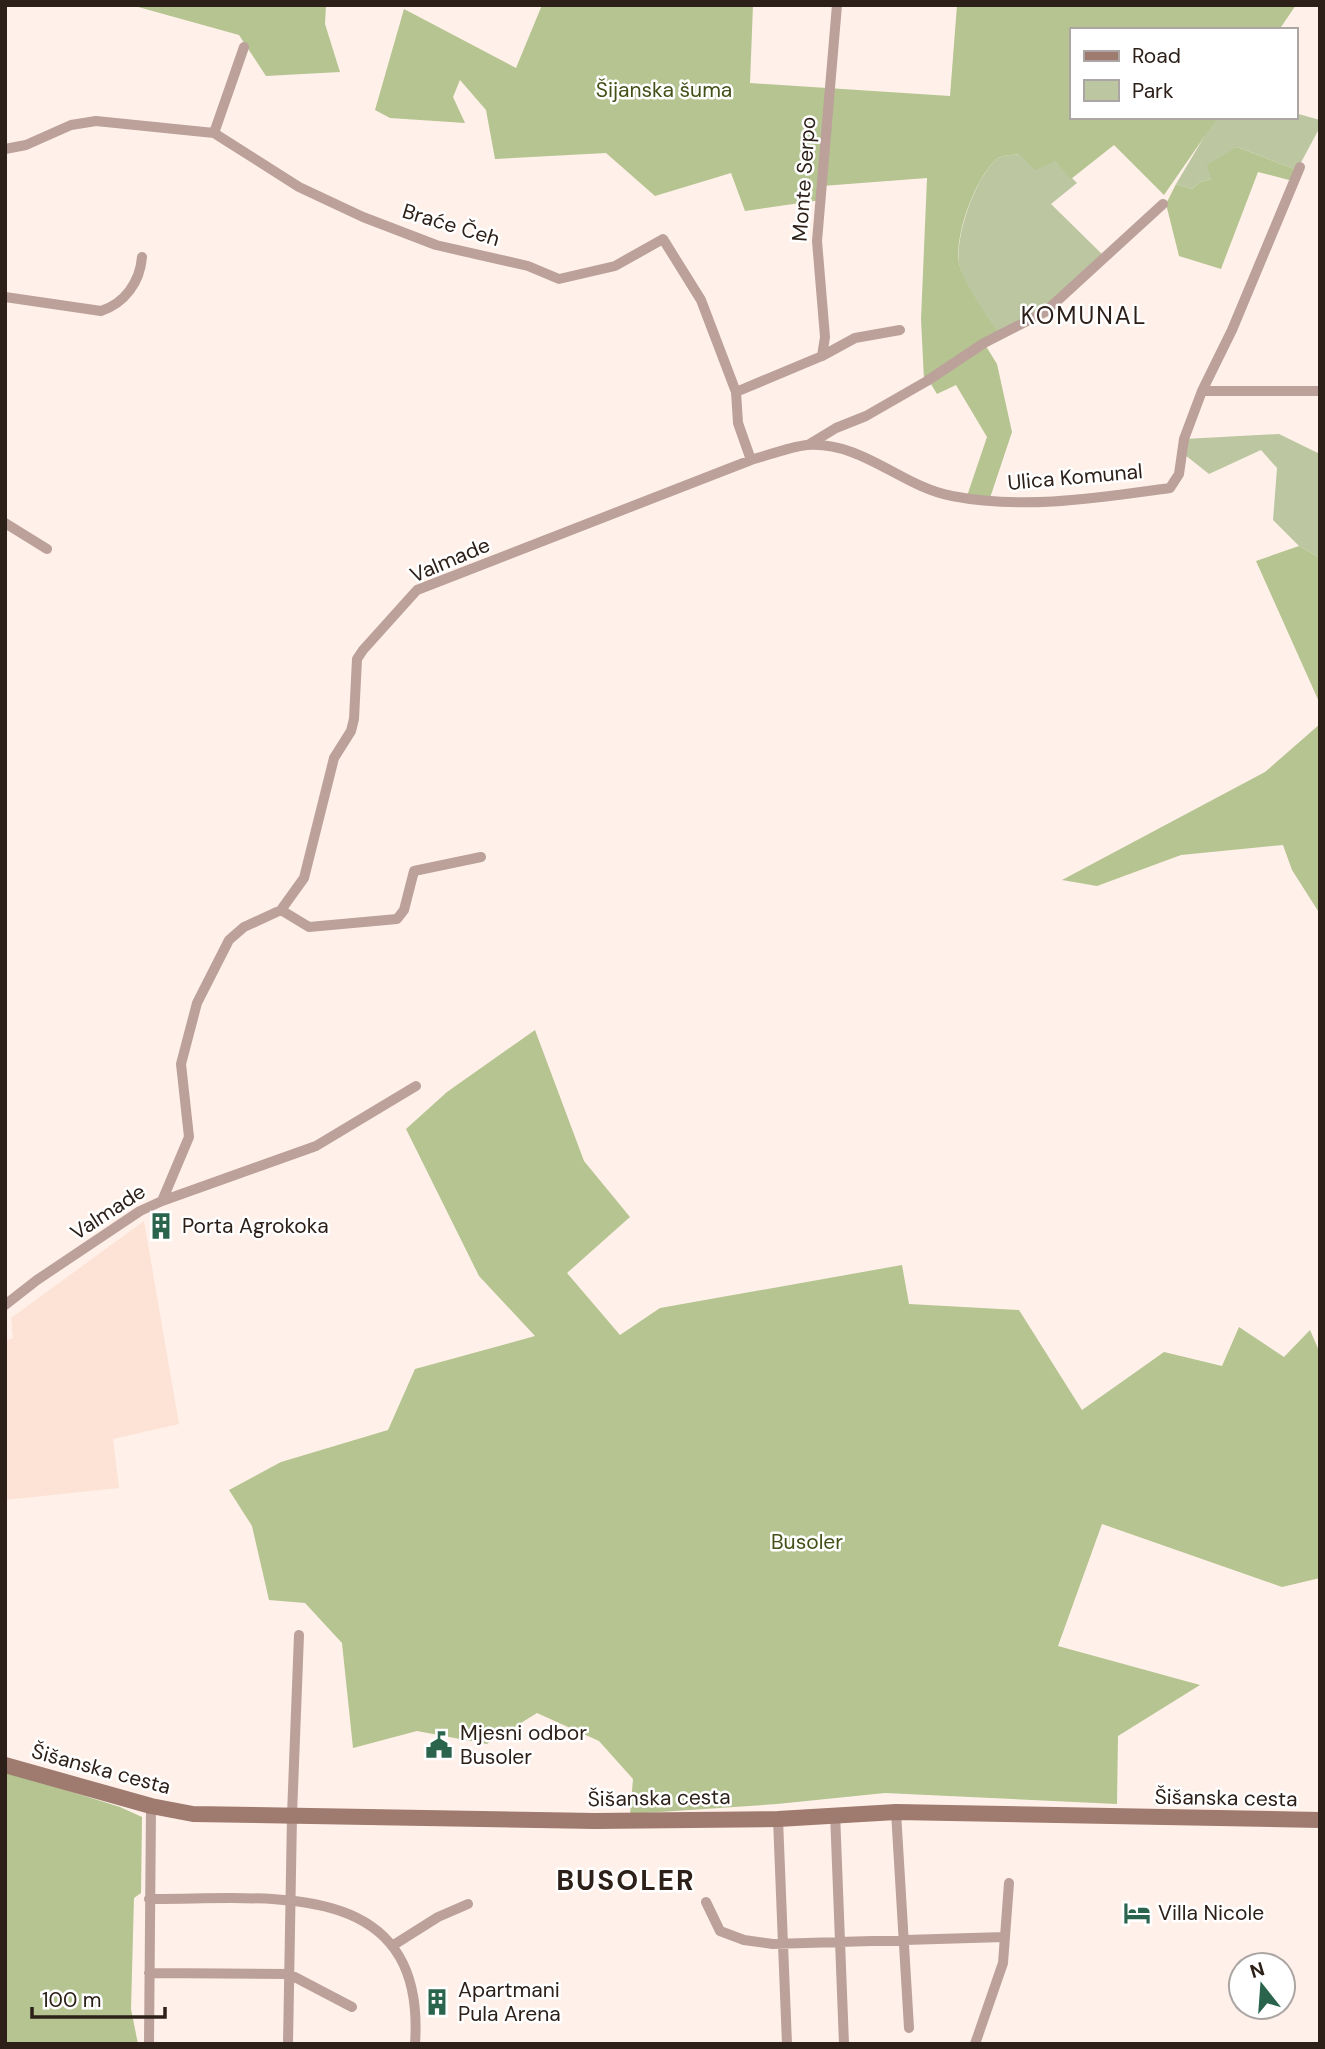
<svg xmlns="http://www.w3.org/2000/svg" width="1325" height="2049" viewBox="0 0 1325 2049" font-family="'DM Sans',sans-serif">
<rect width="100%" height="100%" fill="#fff0e9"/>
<path fill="#fde3d6" d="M144 1221 179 1424 113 1439 119 1488 5 1500V1341L13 1338 11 1318Z"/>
<path fill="#bcc7a2" d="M1295 113 1320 120V127L1297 170 1237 147 1211 179 1200 182 1192 189 1176 184 1216 117H1295Z
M1019 154 1055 161 1077 183 1051 204 1105 257 1045 312 982 340 996 329C985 314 962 282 959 263 955 236 976 175 998 158 1003 155 1013 155 1019 154Z
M1279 434 1320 454V558L1299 546 1273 520 1277 468 1261 450 1209 474 1185 455 1184 439Z"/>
<path fill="#b5c490" d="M131 5H326L325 24 340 72 266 76 239 35Z
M542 5H753L750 83 950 96 957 5H1296L1279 30H1071V117H1218L1164 195 1114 145 1071 179 1055 161 1035 170 1019 154C1013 155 1003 155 998 158 976 175 954 236 959 263 963 282 985 313 997 330L924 380 921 319 927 178 822 186 821 200 745 211 731 173 655 196 606 153 495 159 486 110 460 80 453 97 465 123 390 118 375 110 404 9 516 68Z
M1237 147 1297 170 1289 180 1258 172 1221 269 1179 256 1166 204 1176 184 1192 189 1200 182 1211 179 1207 165Z
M984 343 997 364 1012 432 989 501 967 496 987 437 956 385 937 394 931 384Z
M1299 546 1320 558V704L1256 561Z
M1320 724V914L1292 870 1283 845 1181 855 1097 886 1062 880 1265 772Z
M535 1030 584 1161 630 1217 567 1273 620 1335 660 1308 902 1265 909 1304 1019 1310 1082 1410 1164 1352 1222 1366 1239 1327 1284 1357 1310 1330 1320 1353V1578L1282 1587 1102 1524 1058 1646 1200 1685 1118 1736 1117 1804 885 1793 777 1804 630 1814 633 1779 599 1741 537 1713 487 1744 417 1731 353 1748 342 1643 305 1603 269 1600 252 1526 229 1490 281 1462 388 1430 415 1369 535 1336 479 1276 406 1129 447 1092Z
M5 1771 120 1807 142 1817 141 1893 134 1898 131 2009 138 2044H5Z"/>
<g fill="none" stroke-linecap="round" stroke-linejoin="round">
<path stroke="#bba19a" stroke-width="10" d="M214 133 244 47
M5 149 26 145 71 125 96 121 214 133 299 187 363 217 436 245 528 266 559 279 615 266 663 239 701 300 736 392 738 423 751 460
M5 297 101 311C125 303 140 282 142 257
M822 356 855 338 900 330
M1202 391 1232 330 1300 167
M736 392 822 356 825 337 817 241 837 5
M808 445 836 428 866 416 927 381 984 343 1045 312 1163 204
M5 523 47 549
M281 910 309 927 397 919 404 910 414 871 481 857
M162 1201 316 1146 416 1086
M5 1305 37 1280 140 1211 162 1201 189 1137 181 1064 197 1003 229 940 244 927 281 910 304 878 334 758 351 731 354 719 357 659 363 650 417 590 751 460C769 455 789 447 807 445 862 441 902 487 952 496 1025 510 1097 498 1170 488L1179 474 1184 439 1202 391H1320
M896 1812 909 2028
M835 1813 844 2044
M778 1819 787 2044
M149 1899C265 1900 427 1873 415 2044
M706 1902 720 1931 744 1940 773 1944 1004 1937
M392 1946 438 1917 468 1904
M149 1973 289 1974 352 2007
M149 2044 151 1806
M288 2044 292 1815 299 1635
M975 2044 1003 1963 1009 1883"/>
<path stroke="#9f7a6f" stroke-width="16" d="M5 1765 151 1806 193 1814 595 1821 778 1819 896 1812 1320 1820"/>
</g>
<defs>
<symbol id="building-bare" viewBox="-9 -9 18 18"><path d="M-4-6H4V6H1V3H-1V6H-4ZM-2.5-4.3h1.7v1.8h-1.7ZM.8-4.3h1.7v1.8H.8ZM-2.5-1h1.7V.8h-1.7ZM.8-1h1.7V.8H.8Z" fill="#2a644d" stroke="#fff" stroke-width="2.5" paint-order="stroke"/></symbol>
<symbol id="civic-bare" viewBox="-9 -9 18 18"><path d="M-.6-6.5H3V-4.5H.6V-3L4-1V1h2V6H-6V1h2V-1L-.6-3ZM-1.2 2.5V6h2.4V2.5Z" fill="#2a644d" stroke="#fff" stroke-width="2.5" paint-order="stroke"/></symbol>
<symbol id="hotel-bare" viewBox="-9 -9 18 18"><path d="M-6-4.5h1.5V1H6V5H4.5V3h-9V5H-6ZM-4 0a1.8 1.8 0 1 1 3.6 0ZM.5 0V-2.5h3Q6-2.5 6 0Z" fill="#2a644d" stroke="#fff" stroke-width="2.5" paint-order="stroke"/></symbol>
</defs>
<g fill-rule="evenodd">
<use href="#building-bare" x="142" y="1207" width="38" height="38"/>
<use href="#civic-bare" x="420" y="1726" width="38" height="38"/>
<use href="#hotel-bare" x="1118" y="1894" width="38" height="38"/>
<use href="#building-bare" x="418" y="1983" width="38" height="38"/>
</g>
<g text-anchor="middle" stroke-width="5" stroke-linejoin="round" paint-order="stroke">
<g font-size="21" fill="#435017" stroke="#fff">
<text x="664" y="97">Šijanska šuma</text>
<text x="807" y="1549">Busoler</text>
</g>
<g font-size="21" fill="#2d2019" stroke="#fff">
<text transform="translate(804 179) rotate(-86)" y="7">Monte Serpo</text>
<text transform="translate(451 225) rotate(17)" y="7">Braće Čeh</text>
<text transform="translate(1075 477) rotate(-5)" y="7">Ulica Komunal</text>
<text transform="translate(450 560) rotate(-23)" y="7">Valmade</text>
<text transform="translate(108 1212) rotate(-33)" y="7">Valmade</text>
<text transform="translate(101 1769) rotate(15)" y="7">Šišanska cesta</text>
<text transform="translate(659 1798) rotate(-1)" y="7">Šišanska cesta</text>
<text transform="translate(1226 1798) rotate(1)" y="7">Šišanska cesta</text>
</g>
<g font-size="21" fill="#2d2019" stroke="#fff" text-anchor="start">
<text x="182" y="1233">Porta Agrokoka</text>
<text x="460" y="1740">Mjesni odbor<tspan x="460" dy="24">Busoler</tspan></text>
<text x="1158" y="1920">Villa Nicole</text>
<text x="458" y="1997">Apartmani<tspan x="458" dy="24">Pula Arena</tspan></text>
</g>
<g font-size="24" letter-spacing="2" fill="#2d2019" stroke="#fff">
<text x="1084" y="324">KOMUNAL</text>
</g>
<g font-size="28" font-weight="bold" letter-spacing="2" fill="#2d2019" stroke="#fff">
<text x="626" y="1890">BUSOLER</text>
</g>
</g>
<rect width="1325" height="2049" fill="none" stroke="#2d2019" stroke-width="14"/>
<rect x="1070" y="28" width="228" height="91" fill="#ffffff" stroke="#aba6a3" stroke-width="2"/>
<rect x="1084" y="51" width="35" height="10" fill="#9f7a6f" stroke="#aba6a3" stroke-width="2"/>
<text x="1132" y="63" font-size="21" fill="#2d2019">Road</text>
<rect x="1084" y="80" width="35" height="21" fill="#bcc7a2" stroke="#aba6a3" stroke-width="2"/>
<text x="1132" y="98" font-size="21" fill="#2d2019">Park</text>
<g transform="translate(1262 1986) rotate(343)"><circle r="33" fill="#ffffff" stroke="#aba6a3" stroke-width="2"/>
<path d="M0-5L12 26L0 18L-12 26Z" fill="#2a644d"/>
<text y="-10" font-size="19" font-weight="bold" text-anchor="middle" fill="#2d2019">N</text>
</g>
<path d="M32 2007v10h133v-10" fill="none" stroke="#2d2019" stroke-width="3.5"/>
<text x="42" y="2007" font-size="21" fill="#2d2019" stroke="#ffffff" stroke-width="5" paint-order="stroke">100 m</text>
</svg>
